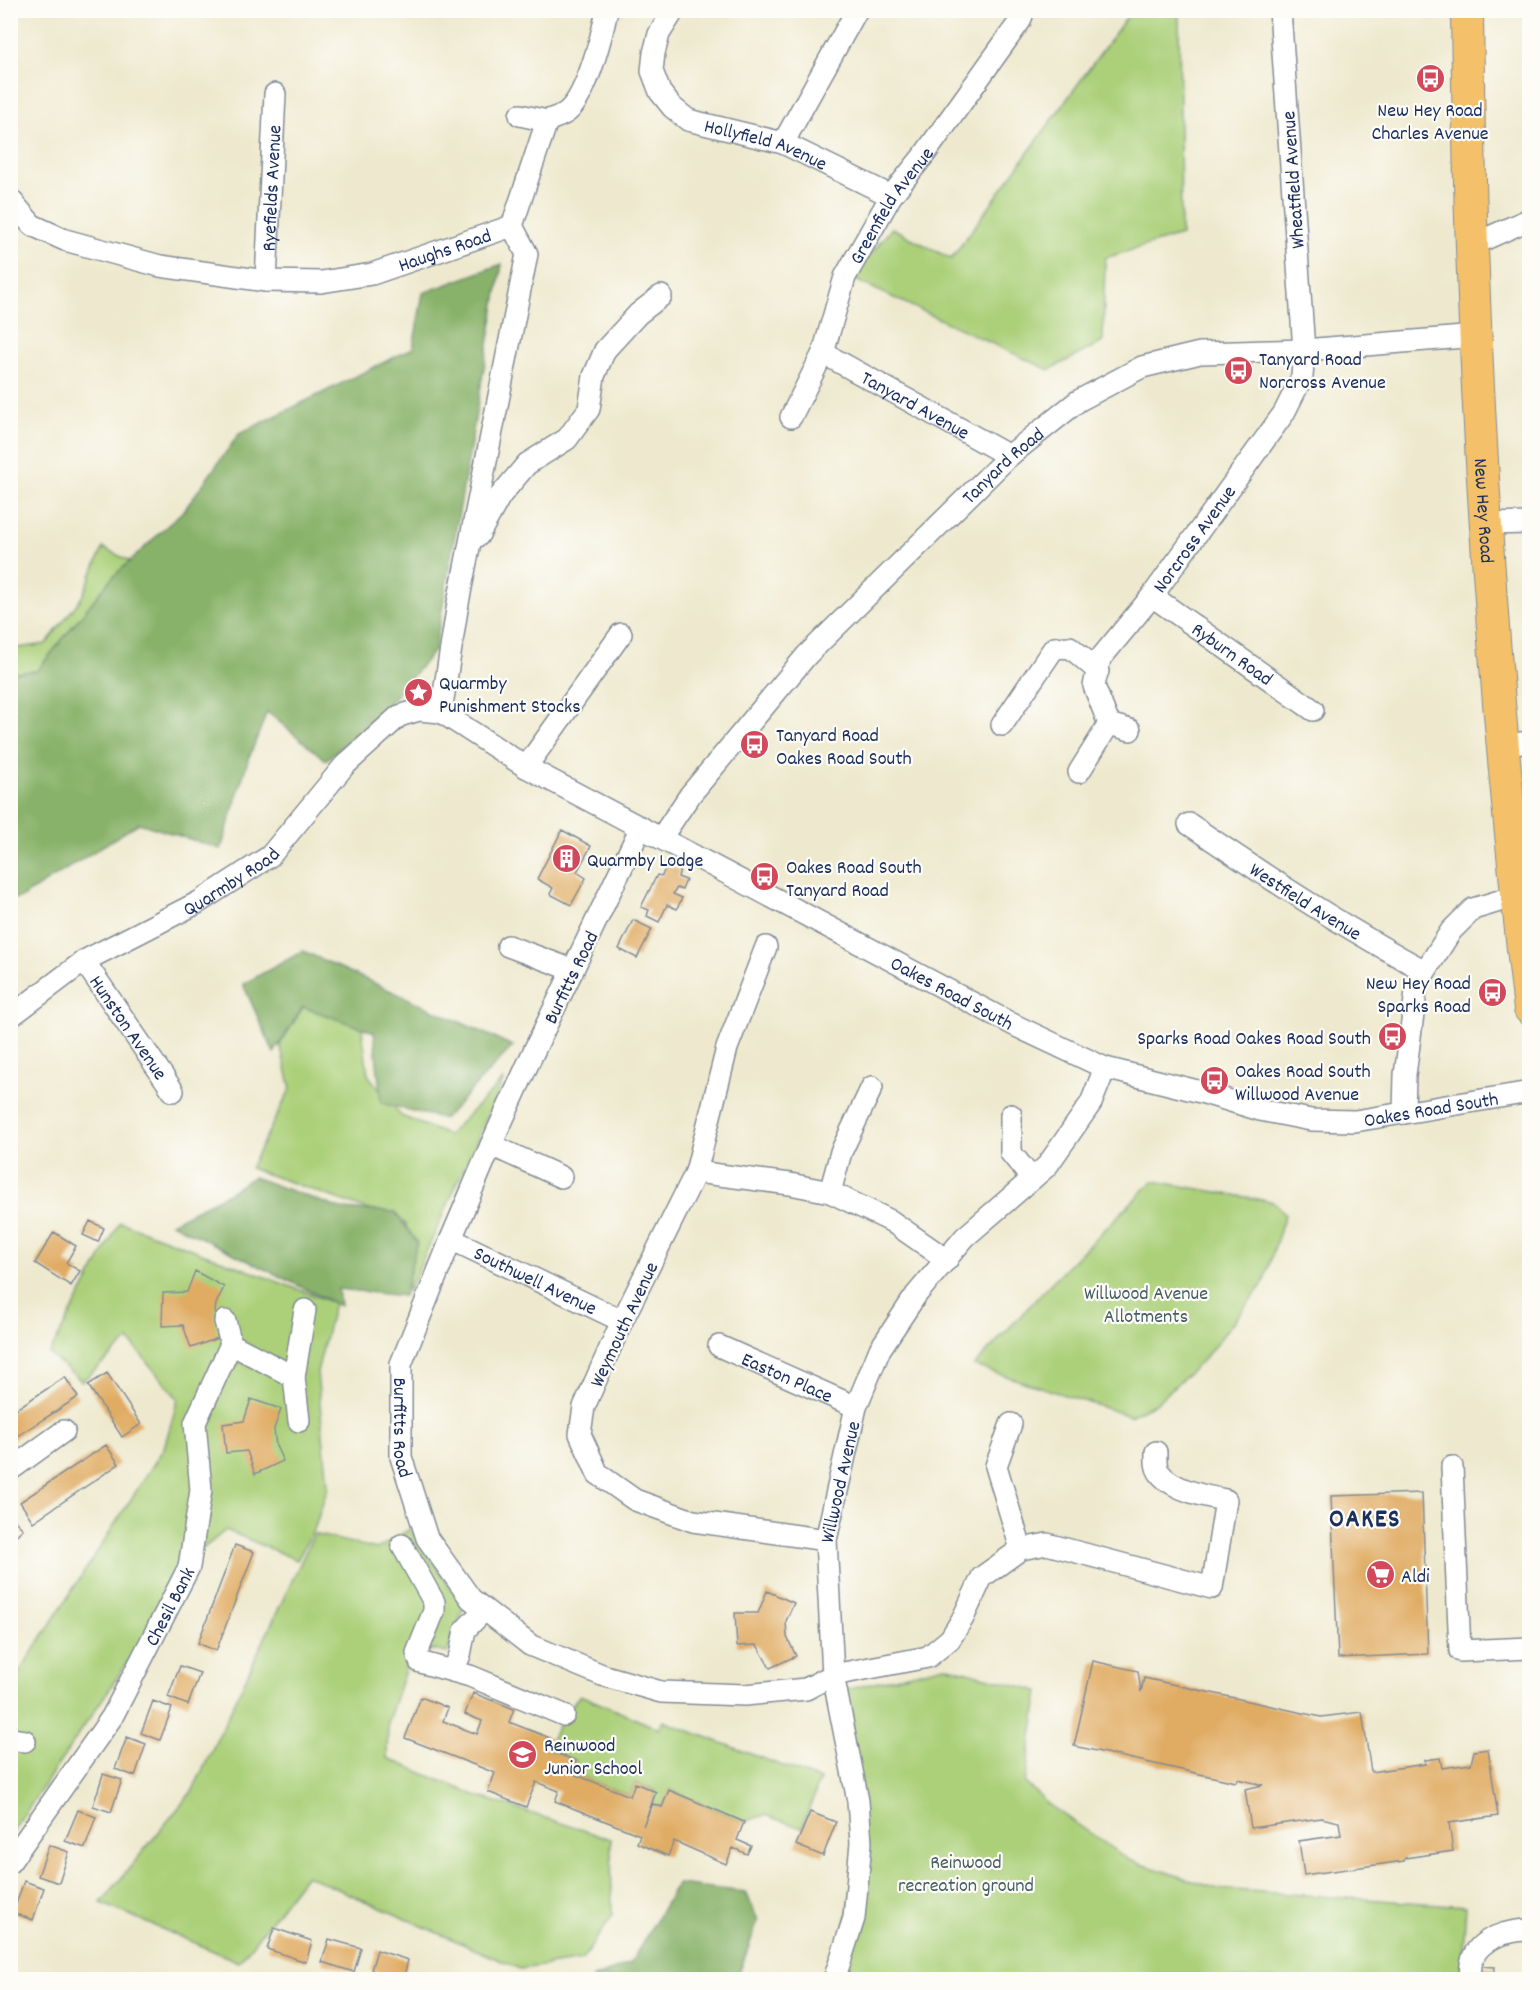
<svg xmlns="http://www.w3.org/2000/svg" width="1540" height="1990" viewBox="0 0 1540 1990" font-family="Dekko,sans-serif">
<rect width="100%" height="100%" fill="#fdfcf7"/>
<filter id="ink" filterUnits="userSpaceOnUse"><feTurbulence type="fractalNoise" baseFrequency=".0167" numOctaves="2"/><feDisplacementMap in="SourceGraphic" scale="12" xChannelSelector="R" yChannelSelector="G"/><feConvolveMatrix kernelMatrix="1 2 1 2 8 2 1 2 1" color-interpolation-filters="sRGB"/></filter>
<filter id="wash" filterUnits="userSpaceOnUse"><feTurbulence type="fractalNoise" baseFrequency=".008" numOctaves="4" result="noise"/><feDisplacementMap in="SourceGraphic" scale="24" xChannelSelector="R" yChannelSelector="G"/><feGaussianBlur stdDeviation="1.35" result="paint"/><feColorMatrix in="noise" values="0 0 0 0 0 0 0 0 0 0 0 0 0 0 0 0 0 1.4 0 .05"/><feComposite in="paint" operator="in"/></filter>
<g filter="url(#wash)">
<rect width="100%" height="100%" fill="#eee9ce"/>
<path fill="#abd079" stroke="#63806c" stroke-width="1.5" d="M1131 11H1179L1181 235 1105 258 1103 342 1049 370 851 278 892 228 951 259Z
M103 548 130 561 109 581 37 671 11 673V649L46 644 82 597Z
M309 997 360 1014 368 1075 401 1116 448 1135 504 1079 408 1293 406 1223 250 1168 291 1088 280 1045Z
M1153 1181 1274 1202 1285 1215 1263 1284 1205 1358 1156 1403 1130 1416 974 1366 1049 1285Z
M120 1222 334 1303 317 1372 328 1487 315 1527 297 1560 226 1530 179 1568 144 1638 11 1834V1685L164 1448 178 1399 129 1340 82 1381 49 1354Z
M410 1529 464 1607 447 1653 413 1646 388 1721 387 1758 477 1796 611 1839 612 1916 582 1960 520 1969 306 1875 239 1962 101 1903 193 1790 314 1534 377 1549Z
M945 1666 1039 1691 1025 1783 1048 1804 1129 1860 1218 1889 1466 1906 1461 1979 835 1980 861 1843 836 1692Z
M580 1695 659 1729 663 1721 820 1780 802 1828 765 1815 744 1822 670 1790 662 1807 653 1804 656 1791 635 1783 630 1796 571 1773 576 1761 546 1749 564 1715Z"/>
<path fill="#88b269" stroke="#527064" stroke-width="1.5" d="M502 264 435 650 383 710 326 760 267 712 247 763 221 849 139 823 22 897 11 900V673L37 671 109 581 185 509 239 434 413 348 423 293Z
M303 951 513 1046 444 1119 381 1103 374 1032 303 1007 274 1053 243 984Z
M253 1177 341 1209 395 1212 417 1242 404 1296 338 1289 340 1306 171 1223 223 1196Z
M677 1884 746 1892 758 1921 739 1973 733 1980 591 1979 630 1964Z"/>
<g id="blocks">
<path fill="#e0ac63" d="M562 830 591 846 577 872 586 878 571 905 550 894 553 888 537 879Z
M667 864 680 870 678 877 686 880 682 890 677 888 673 894 682 898 677 909 667 905 659 922 647 916 649 910 641 907 657 875 662 876Z
M633 920 652 929 637 958 619 949Z
M90 1221 104 1228 98 1242 83 1235Z
M54 1232 76 1246 66 1263 80 1271 71 1286 35 1263Z
M195 1271 224 1287 216 1304 214 1320 218 1338 191 1348 183 1325 162 1326 163 1293 187 1292Z
M107 1373 141 1424 122 1437 88 1385Z
M65 1377 78 1397 10 1441V1413Z
M251 1399 281 1409 274 1429 276 1446 283 1461 255 1474 247 1451 226 1453 223 1424 244 1421Z
M106 1445 119 1464 33 1522 20 1502Z
M1422 1493 1428 1654 1338 1658 1331 1496Z
M10 1516 23 1529 10 1541Z
M235 1545 254 1552 216 1651 198 1643Z
M767 1591 794 1603 786 1621 787 1637 796 1656 770 1668 757 1645 737 1646 735 1613H758Z
M1093 1661 1138 1671 1141 1692 1144 1678 1321 1717 1362 1712 1371 1772 1425 1764V1760L1440 1758 1442 1768 1471 1764 1474 1751 1488 1749 1498 1816 1449 1823 1453 1851 1405 1858 1404 1861 1304 1875 1299 1841 1341 1835 1339 1822 1321 1818 1251 1828 1245 1789 1263 1785 1237 1779 1236 1782 1074 1746Z
M180 1666 200 1673 188 1705 168 1697Z
M473 1693 514 1709 509 1722 550 1738 546 1749 576 1761 571 1773 630 1796 635 1783 656 1792 643 1826 653 1804 662 1807 669 1790 744 1822 737 1840 751 1846 747 1854 733 1848 726 1864 674 1841 668 1856 637 1843 640 1835 555 1801 559 1791 536 1782 526 1807 488 1792 495 1773 405 1738 421 1697 448 1708 443 1721 477 1734 482 1721 465 1714Z
M153 1701 172 1708 160 1740 141 1733Z
M127 1737 146 1744 135 1776 115 1769Z
M103 1774 122 1780 111 1812 93 1806Z
M78 1810 96 1817 85 1848 65 1841Z
M810 1812 836 1822 823 1856 796 1845Z
M49 1845 69 1852 59 1883 38 1876Z
M24 1881 44 1888 33 1920 13 1913Z
M274 1928 312 1941 306 1962 267 1949Z
M329 1939 361 1948 354 1972 322 1962Z
M377 1950 408 1960 403 1980 371 1970Z
M10 1955H12L14 1973H10Z
M1479 1966 1495 1967 1494 1976 1504 1977 1503 1980H1478Z"/>
</g>
</g>
<g filter="url(#ink)">
<use href="#blocks" fill-opacity="0" stroke="#848c96" stroke-width="1.5"/>
<g fill="none" stroke-linecap="round" stroke-linejoin="round">
<defs>
<g id="minor">
<path id="s1" d="M674 10 659 34 654 53 652 71 660 92 672 107 688 120 783 143 891 196"/>
<path d="M547 121C553 118 563 116 568 111 587 95 602 35 607 10"/>
<path d="M783 143 857 10"/>
<path id="s2" d="M10 199 32 225 65 240 160 266 266 281 321 282 372 274 512 226 527 254 458 603 441 712"/>
<path d="M512 226 547 121 520 115"/>
<path d="M1472 245 1530 219"/>
<path id="s3" d="M266 281 275 94"/>
<path id="s4" d="M823 353 1009 456"/>
<path id="s5" d="M791 417 823 353 845 277 891 196 924 155 1020 21 1024 10"/>
<path d="M1486 524 1530 523"/>
<path d="M478 536 500 496 527 464 567 439 589 409 594 376 605 350 638 314 661 296"/>
<path id="s6" d="M1152 596 1313 710"/>
<path d="M1002 725 1054 648 1070 647 1098 671"/>
<path id="s7" d="M1130 730 1109 724 1094 686 1100 659 1152 596 1284 413 1302 377 1304 350 1280 10"/>
<path d="M1504 745 1530 742"/>
<path d="M526 767 621 634"/>
<path d="M1079 772 1109 724"/>
<path id="s8" d="M1189 824C1265 876 1343 927 1425 971"/>
<path id="s9" d="M641 827 532 1055 491 1145 451 1239 401 1364V1457L427 1538 471 1599 530 1645 602 1675 661 1692 745 1695 806 1689 833 1675 928 1657 950 1639 963 1618 982 1577 1021 1549 1047 1544 1212 1588 1226 1500C1207 1497 1170 1489 1159 1472 1155 1466 1156 1459 1156 1452"/>
<path id="s10" d="M661 838 690 795 807 655 1009 456 1078 401 1142 367 1200 353 1304 350 1476 336"/>
<path d="M508 946 573 970"/>
<path d="M766 947 727 1048 696 1172 622 1321 584 1407 580 1434 598 1474 635 1500 693 1521 826 1540"/>
<path id="s11" d="M84 961 173 1091"/>
<path id="s12" d="M10 1017 84 961 199 902 270 856 344 766 399 716 419 710 441 712 526 767 1014 1025 1105 1068 1201 1092 1260 1110 1311 1120 1355 1121 1530 1092"/>
<path d="M1404 1113 1405 1075 1417 984 1451 931 1473 909 1516 896"/>
<path d="M1011 1115V1153L1032 1179"/>
<path d="M491 1145 561 1177"/>
<path d="M696 1172 790 1184 830 1192 891 1221 947 1260"/>
<path d="M830 1192 841 1152 872 1087"/>
<path id="s13" d="M451 1239 622 1321"/>
<path d="M231 1344 294 1377"/>
<path id="s14" d="M719 1346 856 1407"/>
<path d="M299 1421 294 1377 305 1310"/>
<path d="M1011 1424 996 1466 1021 1549"/>
<path d="M1452 1467 1460 1651 1530 1648"/>
<path d="M10 1470 64 1431"/>
<path d="M402 1545 434 1602V1611L417 1653 420 1662 470 1676 564 1715"/>
<path d="M453 1671 460 1655 465 1630 484 1610"/>
<path d="M10 1739 25 1741"/>
<path id="s15" d="M10 1862 112 1717 189 1567 201 1490 195 1423 231 1344 225 1321"/>
<path id="s16" d="M834 1980 854 1918 861 1843 858 1801 833 1675 826 1540 856 1407 880 1349 916 1295 965 1237 1047 1166 1091 1103 1105 1068"/>
<path d="M1470 1980C1471 1973 1470 1966 1472 1960 1479 1938 1509 1930 1530 1930"/>
</g>
<g id="highway">
<path id="s17" d="M1467 10C1468 89 1469 168 1472 247 1481 501 1500 757 1530 1009"/>
</g>
</defs>
<use href="#minor" stroke="#848c96" stroke-width="24"/>
<use href="#highway" stroke="#848c96" stroke-width="34"/>
<use href="#minor" stroke="#fff" stroke-width="21"/>
<use href="#highway" stroke="#f4c16a" stroke-width="32"/>
</g>
</g>
<defs>
<symbol id="bus-disc" viewBox="-11 -11 22 22"><circle r="9.5" fill="#d1495b" stroke="#fdfcf7"/><path d="M-5-6H5V4H4V6H2V4H-2V6H-4V4H-5ZM-3.5-4V0h7V-4ZM-3.5 1.2v1.5H-2V1.2ZM2 1.2v1.5H3.5V1.2Z" fill="#fff"/></symbol>
<symbol id="sight-disc" viewBox="-11 -11 22 22"><circle r="9.5" fill="#d1495b" stroke="#fdfcf7"/><path d="M0-6L1.8-2.2L6-1.7L2.9 1.2L3.7 5.4L0 3.3L-3.7 5.4L-2.9 1.2L-6-1.7L-1.8-2.2Z" fill="#fff"/></symbol>
<symbol id="building-disc" viewBox="-11 -11 22 22"><circle r="9.5" fill="#d1495b" stroke="#fdfcf7"/><path d="M-4-6H4V6H1V3H-1V6H-4ZM-2.5-4.3h1.7v1.8h-1.7ZM.8-4.3h1.7v1.8H.8ZM-2.5-1h1.7V.8h-1.7ZM.8-1h1.7V.8H.8Z" fill="#fff"/></symbol>
<symbol id="supermarket-disc" viewBox="-11 -11 22 22"><circle r="9.5" fill="#d1495b" stroke="#fdfcf7"/><path d="M-6-5.5h2.5l.6 2H6L4.5 2H-2.5L-4.4-4H-6ZM-1.5 3.2a1.3 1.3 0 1 0 .1 0ZM3 3.2a1.3 1.3 0 1 0 .1 0Z" fill="#fff"/></symbol>
<symbol id="school-disc" viewBox="-11 -11 22 22"><circle r="9.5" fill="#d1495b" stroke="#fdfcf7"/><path d="M0-5L7-2L0 1L-7-2ZM-4 1L0 2.5L4 1V4Q0 6-4 4Z" fill="#fff"/></symbol>
</defs>
<g fill-rule="evenodd">
<use href="#bus-disc" x="1414" y="62" width="33" height="33"/>
<use href="#bus-disc" x="1222" y="354" width="33" height="33"/>
<use href="#sight-disc" x="402" y="676" width="33" height="33"/>
<use href="#bus-disc" x="738" y="728" width="33" height="33"/>
<use href="#building-disc" x="550" y="842" width="33" height="33"/>
<use href="#bus-disc" x="748" y="860" width="33" height="33"/>
<use href="#bus-disc" x="1476" y="976" width="33" height="33"/>
<use href="#bus-disc" x="1376" y="1020" width="33" height="33"/>
<use href="#bus-disc" x="1198" y="1064" width="33" height="33"/>
<use href="#supermarket-disc" x="1364" y="1558" width="33" height="33"/>
<use href="#school-disc" x="506" y="1738" width="33" height="33"/>
</g>
<g text-anchor="middle" stroke-width="4.5" stroke-linejoin="round" paint-order="stroke">
<g font-size="20" fill="#1b2f5e" stroke="#fdfcf7" text-anchor="start">
<text x="1430" y="116" text-anchor="middle">New Hey Road<tspan x="1430" dy="23">Charles Avenue</tspan></text>
<text x="1259" y="365">Tanyard Road<tspan x="1259" dy="23">Norcross Avenue</tspan></text>
<text x="439" y="689">Quarmby<tspan x="439" dy="23">Punishment Stocks</tspan></text>
<text x="776" y="741">Tanyard Road<tspan x="776" dy="23">Oakes Road South</tspan></text>
<text x="587" y="866">Quarmby Lodge</text>
<text x="786" y="873">Oakes Road South<tspan x="786" dy="23">Tanyard Road</tspan></text>
<text x="1471" y="989" text-anchor="end">New Hey Road<tspan x="1471" dy="23">Sparks Road</tspan></text>
<text x="1371" y="1044" text-anchor="end">Sparks Road Oakes Road South</text>
<text x="1235" y="1077">Oakes Road South<tspan x="1235" dy="23">Willwood Avenue</tspan></text>
<text x="1401" y="1582">Aldi</text>
<text x="544" y="1751">Reinwood<tspan x="544" dy="23">Junior School</tspan></text>
</g>
<g font-size="20" fill="#1b2f5e" stroke="#fdfcf7">
<text dy="7" stroke="none"><textPath href="#s1" startOffset="210">Hollyfield Avenue</textPath></text>
<text transform="translate(1292 180) rotate(-94)" y="7">Wheatfield Avenue</text>
<text dy="7" stroke="none"><textPath href="#s3" startOffset="93">Ryefields Avenue</textPath></text>
<text dy="7" stroke="none"><textPath href="#s5" startOffset="236">Greenfield Avenue</textPath></text>
<text dy="7" stroke="none"><textPath href="#s2" startOffset="459">Haughs Road</textPath></text>
<text dy="7" stroke="none"><textPath href="#s4" startOffset="106">Tanyard Avenue</textPath></text>
<text dy="7" stroke="none"><textPath href="#s10" startOffset="507">Tanyard Road</textPath></text>
<text dy="7" stroke="none"><textPath href="#s17" startOffset="501">New Hey Road</textPath></text>
<text dy="7" stroke="none"><textPath href="#s7" startOffset="243">Norcross Avenue</textPath></text>
<text dy="7" stroke="none"><textPath href="#s6" startOffset="99">Ryburn Road</textPath></text>
<text dy="7" stroke="none"><textPath href="#s12" startOffset="260">Quarmby Road</textPath></text>
<text dy="7" stroke="none"><textPath href="#s8" startOffset="140">Westfield Avenue</textPath></text>
<text transform="translate(570 977) rotate(-64)" y="7">Burfitts Road</text>
<text dy="7" stroke="none"><textPath href="#s12" startOffset="1124">Oakes Road South</textPath></text>
<text dy="7" stroke="none"><textPath href="#s11" startOffset="80">Hunston Avenue</textPath></text>
<text dy="7" stroke="none"><textPath href="#s12" startOffset="1628">Oakes Road South</textPath></text>
<text dy="7" stroke="none"><textPath href="#s13" startOffset="94">Southwell Avenue</textPath></text>
<text transform="translate(623 1324) rotate(-65)" y="7">Weymouth Avenue</text>
<text dy="7" stroke="none"><textPath href="#s14" startOffset="75">Easton Place</textPath></text>
<text dy="7" stroke="none"><textPath href="#s9" startOffset="652">Burfitts Road</textPath></text>
<text dy="7" stroke="none"><textPath href="#s16" startOffset="506">Willwood Avenue</textPath></text>
<text dy="7" stroke="none"><textPath href="#s15" startOffset="302">Chesil Bank</textPath></text>
</g>
<g font-size="20" fill="#465f66" stroke="#fdfcf7">
<text x="1146" y="1299">Willwood Avenue<tspan x="1146" dy="23">Allotments</tspan></text>
<text x="966" y="1868">Reinwood<tspan x="966" dy="23">recreation ground</tspan></text>
</g>
<g font-size="26" font-weight="bold" letter-spacing="1.5" fill="#1b2f5e" stroke="#fdfcf7">
<text x="1365" y="1526">OAKES</text>
</g>
</g>
<rect width="1540" height="1990" fill="none" stroke="#fdfcf7" stroke-width="36"/>
</svg>
